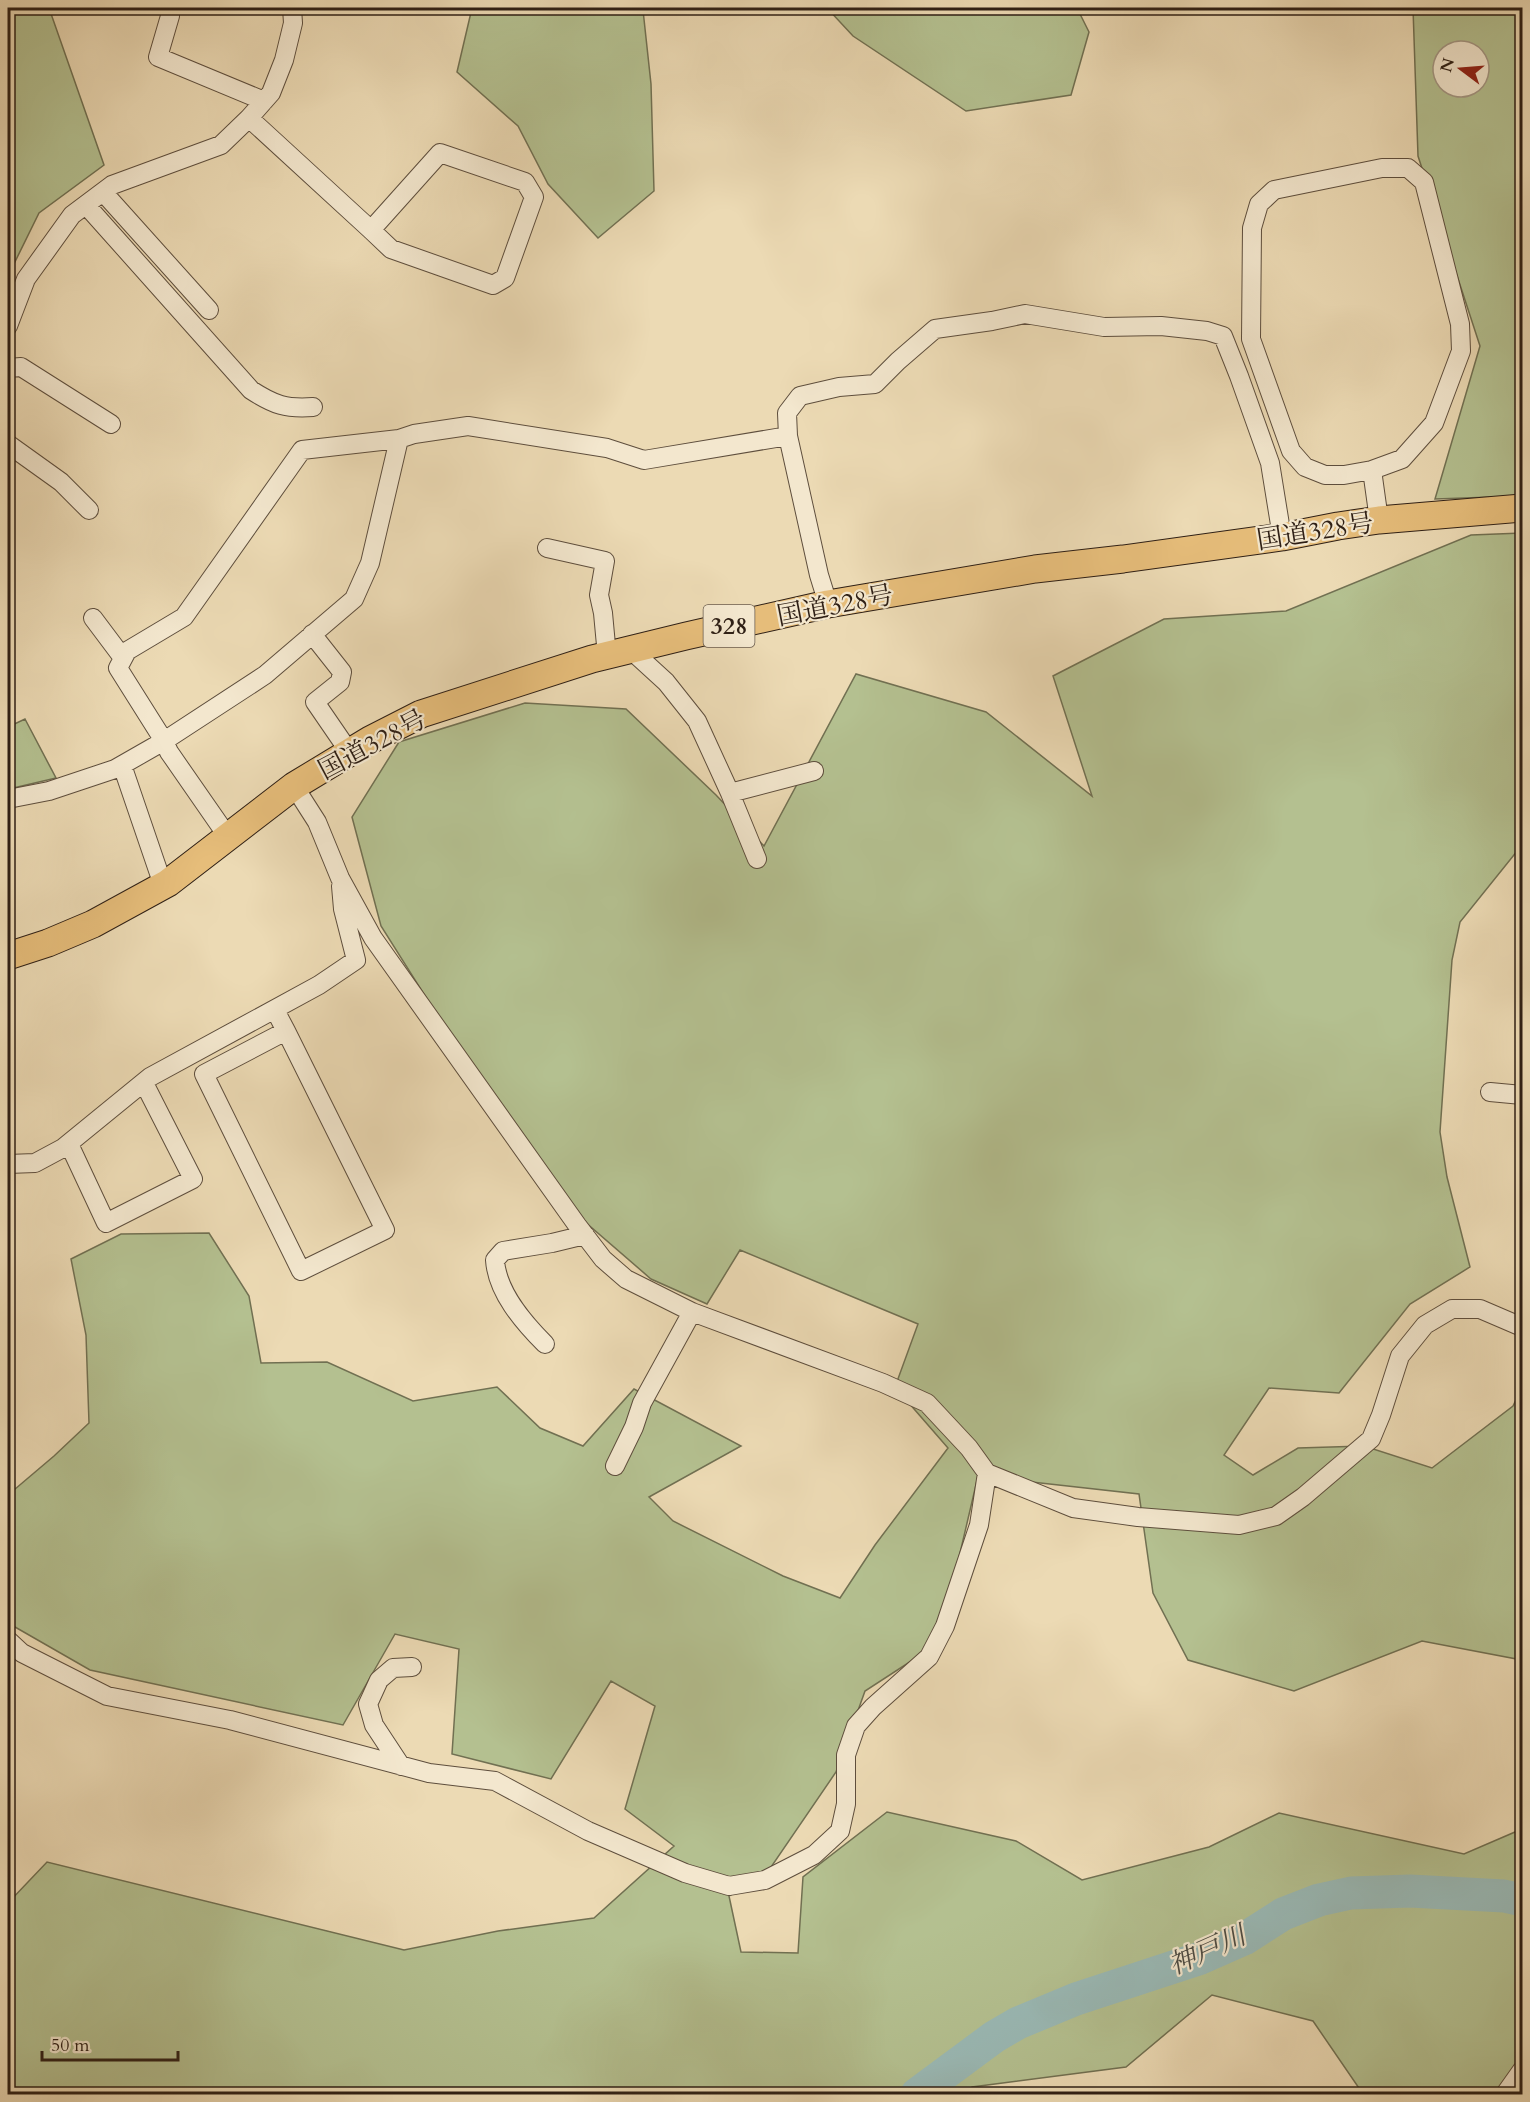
<svg xmlns="http://www.w3.org/2000/svg" width="1530" height="2102" viewBox="0 0 1530 2102" font-family="Cardo,'Noto Serif JP',serif">
<rect width="100%" height="100%" fill="#ecdab4"/>
<filter id="stains"><feTurbulence type="fractalNoise" baseFrequency=".00333" numOctaves="4"/><feColorMatrix values="0 0 0 0 .2 0 0 0 0 .09 0 0 0 0 .02 0 0 0 .5 -.17"/></filter>
<radialGradient id="worn" r=".72"><stop offset=".6" stop-color="#630" stop-opacity="0"/><stop offset="1" stop-color="#630" stop-opacity=".3"/></radialGradient>
<path fill="#b4c090" stroke="#717052" stroke-width="1.5" fill-rule="evenodd" d="M8 8H49L104 165 39 213 8 276Z
M472 8H645L643 10 651 84 654 191 598 238 548 184 518 126 457 72Z
M827 8H1077L1089 32 1071 95 966 111 853 36Z
M1413 8H1522V496L1435 499 1480 346 1418 156ZM1443 51H1479V87H1443Z
M1522 533V765L1519 767 1522 806V845L1460 922 1452 960 1440 1132 1447 1177 1470 1267 1410 1304 1339 1393 1269 1388 1224 1455 1253 1475 1298 1448 1364 1446 1432 1468 1513 1406 1522 1387V1660L1422 1641 1294 1691 1188 1660 1153 1593 1139 1494 978 1476 939 1643 865 1691 836 1772 767 1873 729 1896 741 1952 798 1953 803 1877 887 1812 1016 1841 1082 1880 1209 1847 1279 1813 1464 1854 1522 1829V2094H1363L1313 2021 1212 1995 1126 2067 972 2087 966 2094H8V1903L47 1862 404 1950 498 1931 594 1918 674 1846 625 1809 655 1706 611 1681 551 1779 452 1754 459 1649 395 1634 343 1725 90 1670 8 1623V1495L54 1456 89 1423 86 1335 71 1259 121 1234 209 1233 249 1296 261 1363 327 1362 413 1401 497 1387 540 1428 583 1446 634 1389 741 1446 649 1497 673 1521 783 1576 840 1598 875 1545 948 1448 895 1387 918 1324 740 1250 707 1304 651 1279 562 1202 485 1091 381 926 352 817 399 742 525 703 626 709 716 795 764 846 856 674 986 712 1092 796 1053 676 1164 619 1286 611 1471 535Z
M25 719 56 778 9 789 8 727Z"/>
<g fill="none" stroke-linecap="round" stroke-linejoin="round">
<path stroke="#9ab9b5" stroke-width="33" d="M917 2094 994 2037 1018 2023 1076 1999 1201 1958 1244 1939 1283 1914 1319 1900 1351 1893 1410 1891 1504 1896 1522 1900"/>
<defs>
<path id="minor" d="M169 8 170 16 158 57 264 101
M249 118 371 230 391 249 493 285 505 278 534 197 525 182 440 153 371 230
M103 192 209 310
M86 205 251 390C274 405 286 409 313 407
M8 326 26 279 72 215 112 185 221 145 249 118 271 93 284 60 293 23 292 8
M8 368 21 367 111 424
M8 444 61 482 89 510
M1372 470 1344 475H1325L1305 467 1291 451 1251 339 1252 228 1259 204 1274 190 1382 168H1408L1424 182 1460 324 1461 351 1434 423 1402 459 1372 470 1379 520
M547 548 605 561 599 595 603 613 607 656
M828 604 819 575 788 436 787 413 800 396 839 387 875 384 898 361 935 329 992 321 1025 314 1104 327 1161 326 1207 331 1223 336 1239 376 1270 463 1282 537
M93 618 123 658
M312 634 342 672 340 682 315 702 350 753
M631 650 666 682 697 721 730 793 814 771
M122 765 163 885
M294 786 317 822 340 878 373 938 577 1225 603 1259 626 1279 692 1312 883 1383 927 1403 969 1448 987 1473 1073 1508 1138 1517 1239 1525 1276 1516 1303 1497 1371 1439 1381 1415 1400 1356 1425 1325 1452 1309H1480L1522 1327
M730 793 757 859
M8 799 49 791 115 769 164 741 265 675 354 599 370 563 399 439
M228 837 169 752 164 741 118 668 127 651 184 617 302 450 399 439 414 434 468 426 607 448 644 460 788 436
M275 1010 286 1031 385 1230 301 1271 204 1074 286 1031
M1490 1092 1522 1095
M69 1144 106 1223 193 1179 144 1083
M8 1164 35 1163 63 1148 150 1077 319 985 356 960 343 909 341 886
M545 1344C523 1322 497 1292 495 1260L503 1251 552 1243 585 1235
M615 1466 634 1427 642 1403 692 1312
M8 1640 22 1653 107 1696 230 1720 429 1773 495 1781 588 1831 685 1873 729 1886 765 1880 814 1855 840 1831 846 1804V1755L856 1726 873 1707 929 1657 945 1626 979 1525 987 1473
M401 1766 374 1725 368 1704 379 1680 393 1668 412 1667
M1505 2094 1522 2070"/>
<path id="highway" d="M8 956 48 943 93 924 168 883 294 786 370 740 421 714 592 659 686 636 828 604 1035 569 1123 559 1282 537 1338 526 1379 520 1522 508"/>
</defs>
<use href="#minor" stroke="#5e4e3d" stroke-width="20"/>
<use href="#highway" stroke="#2e1f15" stroke-width="29"/>
<use href="#minor" stroke="#f3e7ce" stroke-width="18"/>
<use href="#highway" stroke="#e6bd7a" stroke-width="27"/>
</g>
<g text-anchor="middle" stroke-width="4.5" stroke-linejoin="round" paint-order="stroke">
<rect fill="#f3e7ce" stroke="#695b4c" stroke-width="1.5" x="703.5" y="605" width="51" height="42" rx="4.5"/>
<g font-size="24" font-weight="bold" fill="#2e1f15">
<text x="729" y="634">328</text>
</g>
<g font-size="26" fill="#2e1f15" stroke="#f3e7ce">
<text transform="translate(1315 531) rotate(-9)" y="9">国道328号</text>
<text transform="translate(835 605) rotate(-11)" y="9">国道328号</text>
<text transform="translate(372 744) rotate(-28)" y="9">国道328号</text>
</g>
<g font-size="27" font-style="italic" fill="#4e4d45" stroke="#f3e7ce">
<text transform="translate(1207 1950) rotate(-24)" y="9">神戸川</text>
</g>
</g>
<rect width="1530" height="2102" fill="none" stroke="#ecdab4" stroke-width="30"/>
<rect x="9" y="9" width="1512" height="2084" fill="none" stroke="#2e1f15" stroke-width="3"/>
<rect x="15" y="15" width="1500" height="2072" fill="none" stroke="#2e1f15" stroke-width="1.5"/>
<g transform="translate(1461 69) rotate(286)"><circle r="28" fill="#f3e7ce" stroke="#a49784" stroke-width="1.5"/>
<path d="M0-4.5L10 22L0 15L-10 22Z" fill="#8f2418"/>
<text y="-9" font-size="16" font-weight="bold" text-anchor="middle" fill="#2e1f15">N</text>
</g>
<path d="M42 2051v9h136v-9" fill="none" stroke="#2e1f15" stroke-width="3"/>
<text x="51" y="2051" font-size="18" fill="#2e1f15" stroke="#f3e7ce" stroke-width="4.5" paint-order="stroke">50 m</text>
<rect width="100%" height="100%" filter="url(#stains)"/>
<rect width="100%" height="100%" fill="url(#worn)"/>
</svg>
